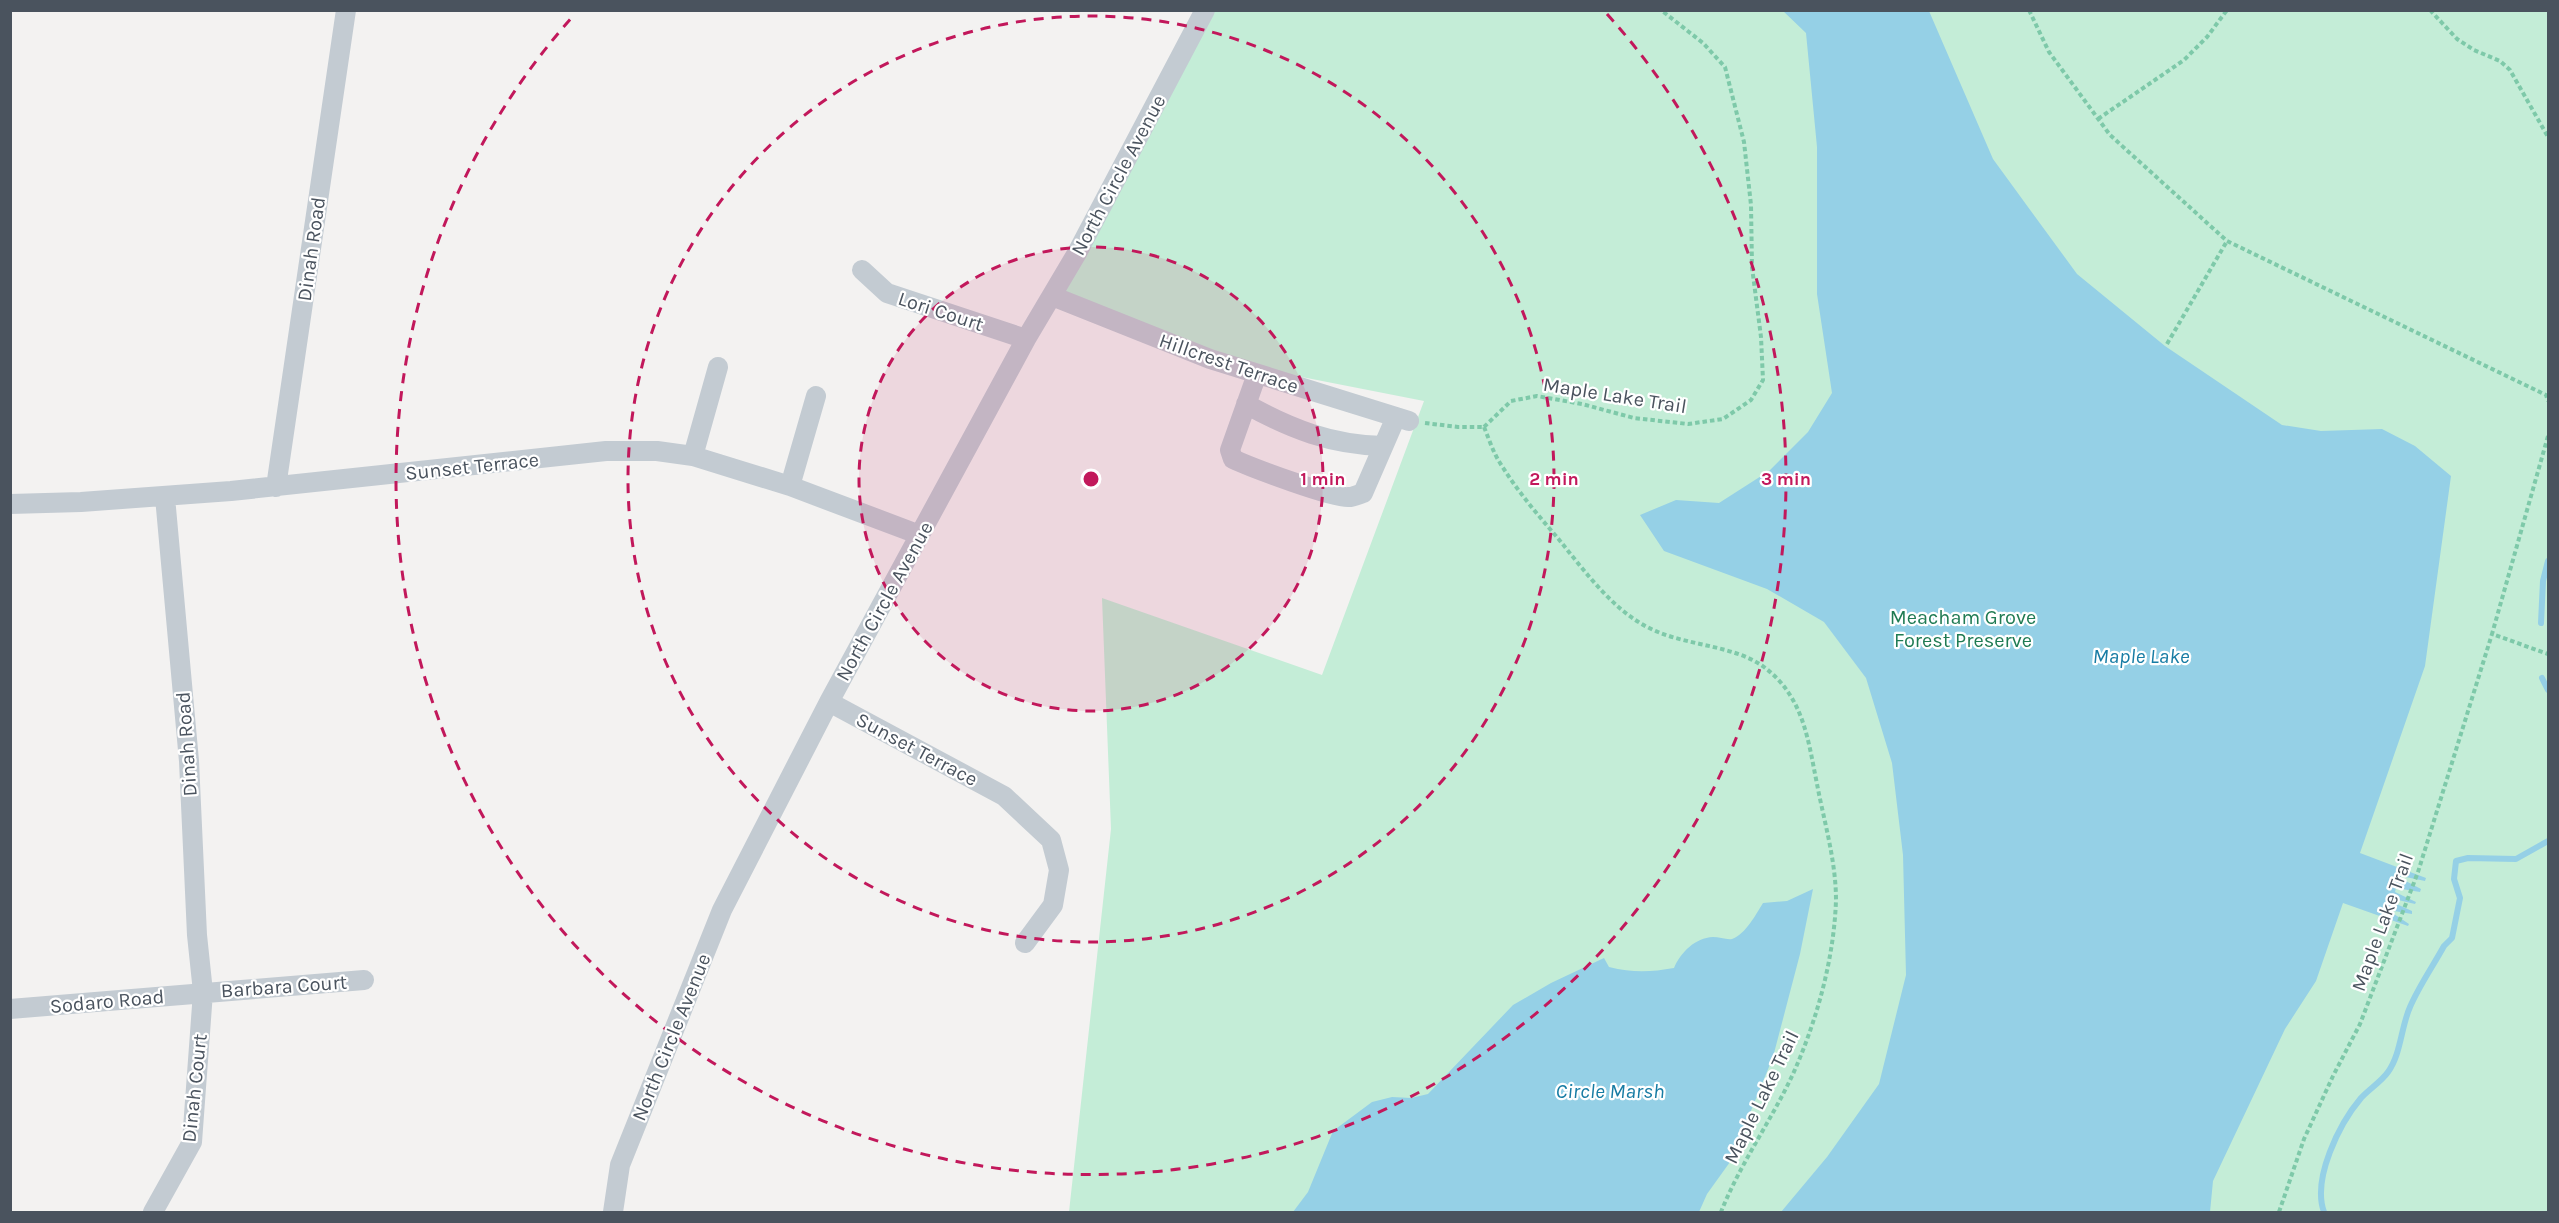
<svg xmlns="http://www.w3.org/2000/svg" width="2559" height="1223" viewBox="0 0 2559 1223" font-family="Karla,sans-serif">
<rect width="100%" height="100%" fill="#f3f2f1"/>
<path fill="#c4edd7" d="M1208 11H2548V1212H1069L1111 829 1102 598 1322 675 1424 401 1210 359 1052 296Z"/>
<path fill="#95d0e6" d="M1782 10 1929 11 1993 159 2077 274 2165 346 2282 425 2321 431 2382 429 2415 446 2451 476 2425 666 2360 853 2426 878 2425 881 2401 876 2400 878 2421 889 2420 892 2396 888 2395 892 2416 902 2415 904 2394 899 2392 902 2412 911V914L2388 910 2409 924 2408 926 2343 903 2316 981 2285 1029 2213 1181 2210 1212H1781L1827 1157 1879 1084 1906 975 1903 855 1892 763 1866 678 1824 622 1767 589 1664 551 1640 515 1676 500 1719 503 1769 471 1808 432 1832 393 1817 294V147L1806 33Z
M1813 889 1800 954 1773 1057 1730 1162 1707 1194 1699 1212H1293L1308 1192 1333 1131 1372 1102 1392 1097 1411 1098 1428 1094 1513 1005 1551 983 1604 958 1609 967C1633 973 1651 972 1674 968 1681 952 1695 938 1713 937 1719 937 1727 940 1732 939 1746 934 1756 914 1763 903L1787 901Z"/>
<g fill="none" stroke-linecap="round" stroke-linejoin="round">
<path stroke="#95d0e6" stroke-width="6" d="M2541 623 2543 581 2548 561
M2542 678 2548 690
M2324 1212C2312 1179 2339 1124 2361 1098 2369 1089 2381 1082 2388 1072 2401 1054 2401 1027 2410 1007 2419 986 2433 966 2444 946L2452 938 2460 898 2454 879 2456 861 2468 858 2516 859 2548 841"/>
<path stroke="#7ec9a9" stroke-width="4" stroke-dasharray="4.5 3" stroke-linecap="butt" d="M2029 10 2049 52 2110 135 2227 241 2546 395 2548 401
M2430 10 2457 39 2474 50 2500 61 2510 70 2548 137
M2098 119 2184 60 2207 37 2227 10
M2167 344 2227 241
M1425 423 1458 427H1484
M1484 427C1489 439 1493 452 1500 463 1516 489 1536 513 1556 536 1585 571 1615 615 1658 632 1692 646 1735 646 1764 667 1804 697 1808 740 1817 784 1824 821 1836 861 1836 900 1834 959 1817 1020 1793 1074 1771 1121 1740 1164 1721 1212
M1484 427 1511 401 1537 396 1582 404 1634 418 1688 424 1723 419 1751 400 1763 380 1761 337 1752 267 1751 205 1744 142 1725 67 1703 43 1661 10
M2548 436 2492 634 2548 654
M2279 1212 2304 1139 2333 1076 2360 1024 2418 872 2492 634"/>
<path stroke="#c3cbd2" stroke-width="20" d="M862 270 887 293 1026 339
M1052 296 1210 359 1409 421
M1257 374 1230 450 1233 459C1250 467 1335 499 1349 497 1354 497 1359 494 1363 493L1396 417
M1246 404C1290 429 1332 445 1383 446
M693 456 718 367
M790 486 816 396
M276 487 346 10
M10 504 81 502 231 491 606 451H657L693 456 790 486 920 535
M829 702 1004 796 1051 840 1059 870 1053 905 1025 943
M10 1009 364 980
M153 1212 192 1142 203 992 197 935 189 761 165 497
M613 1212 620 1165 722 910 829 702 1026 339 1077 253 1205 10"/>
</g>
<circle cx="1091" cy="479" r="232" fill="#c2185b" fill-opacity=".12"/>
<g fill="none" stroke="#c2185b" stroke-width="3" stroke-dasharray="10 8">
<circle cx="1091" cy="479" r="232"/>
<circle cx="1091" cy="479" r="463"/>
<path d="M1607 14A695 695 0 1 1 575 14"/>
</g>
<g text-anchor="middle" stroke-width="4.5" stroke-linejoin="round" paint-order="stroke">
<g font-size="20" fill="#4a535e" stroke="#fff">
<text transform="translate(1118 175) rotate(-62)" y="7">North Circle Avenue</text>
<text transform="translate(311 249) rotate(-82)" y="7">Dinah Road</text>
<text transform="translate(941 311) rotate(18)" y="7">Lori Court</text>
<text transform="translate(1229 363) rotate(19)" y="7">Hillcrest Terrace</text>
<text transform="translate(1615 395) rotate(9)" y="7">Maple Lake Trail</text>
<text transform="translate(472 466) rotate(-6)" y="7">Sunset Terrace</text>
<text transform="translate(884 601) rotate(-61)" y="7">North Circle Avenue</text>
<text transform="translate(186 744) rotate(-94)" y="7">Dinah Road</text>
<text transform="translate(917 749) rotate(28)" y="7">Sunset Terrace</text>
<text transform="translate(2382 922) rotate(-70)" y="7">Maple Lake Trail</text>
<text transform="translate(284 986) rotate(-4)" y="7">Barbara Court</text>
<text transform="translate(107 1001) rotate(-5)" y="7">Sodaro Road</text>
<text transform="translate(671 1037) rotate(-68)" y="7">North Circle Avenue</text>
<text transform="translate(194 1088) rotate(-84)" y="7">Dinah Court</text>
<text transform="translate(1761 1097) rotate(-64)" y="7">Maple Lake Trail</text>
</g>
<g font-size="20" fill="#1f7b53" stroke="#fff">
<text x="1963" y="624">Meacham Grove<tspan x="1963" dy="23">Forest Preserve</tspan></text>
</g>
<g font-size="21" font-style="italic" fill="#177ca4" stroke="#fff">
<text x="2141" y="663">Maple Lake</text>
<text x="1610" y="1098">Circle Marsh</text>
</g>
</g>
<circle cx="1091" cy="479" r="9" fill="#c2185b" stroke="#fff" stroke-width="3"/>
<g font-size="18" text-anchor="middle" font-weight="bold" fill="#c2185b" stroke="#fff" stroke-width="4.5" stroke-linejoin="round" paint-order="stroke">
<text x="1323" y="485">1 min</text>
<text x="1554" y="485">2 min</text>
<text x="1786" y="485">3 min</text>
</g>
<rect width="2559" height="1223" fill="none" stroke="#4a535e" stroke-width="24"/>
</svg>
